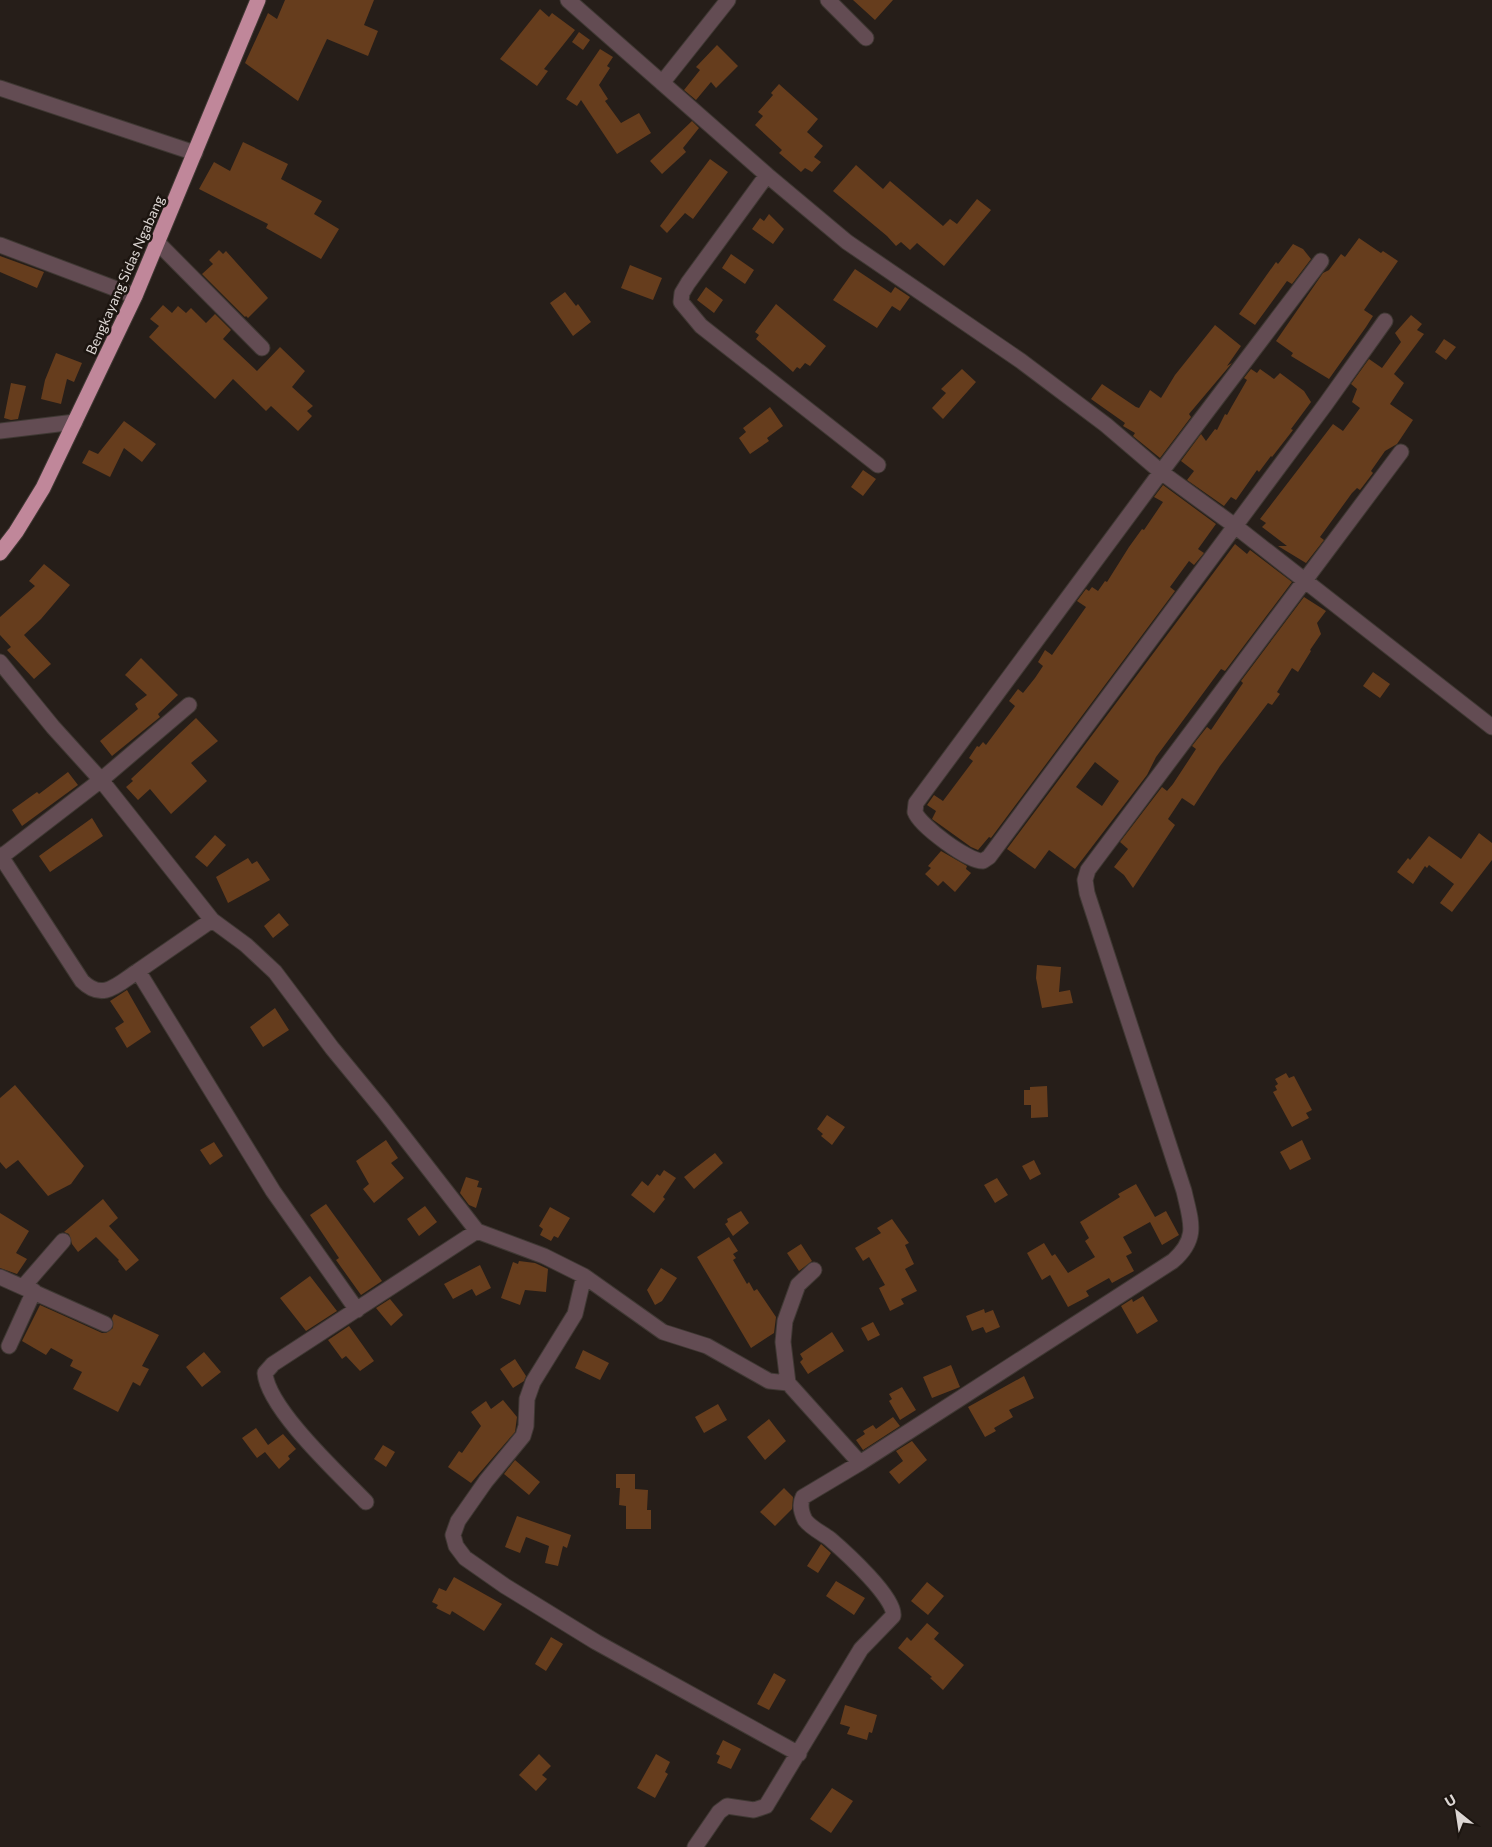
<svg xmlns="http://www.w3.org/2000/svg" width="1492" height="1847" viewBox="0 0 1492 1847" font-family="Commissioner,sans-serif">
<rect width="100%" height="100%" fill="#261e19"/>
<path fill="#663d1d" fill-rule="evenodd" d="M285 0H374L364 25 378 31 368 56 327 39 298 101 245 63 268 13 277 19Z
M853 0H893L875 20Z
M540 9 549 17 552 13 575 30 544 69 548 71 537 86 500 59Z
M579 32 590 40 583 50 572 42Z
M717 45 738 66 716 88 711 82 696 100 684 90 700 70 696 67Z
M600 49 613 57 607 66 610 68 599 85 608 99 605 101 621 123 639 113 651 133 617 154 581 100 577 106 566 99Z
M779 84 818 119 807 132 823 146 814 157 821 162 812 172 805 168 801 172 779 153 782 150 755 125 763 116 758 112 773 95 771 93Z
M692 121 699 128 683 148 686 152 662 174 650 161Z
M243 142 288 164 281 179 322 201 314 214 339 229 321 259 266 228 268 224 199 189 214 162 230 171Z
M710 159 728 172 693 219 685 213 667 233 660 226Z
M856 165 883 189 890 181 943 226 950 219 957 224 977 199 991 210 944 266 917 243 910 250 901 242 896 246 887 236 833 191Z
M769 214 784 229 773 244 752 229 760 218 764 221Z
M1359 238 1381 253 1383 251 1398 261 1364 310 1373 316 1366 327 1329 379 1291 356 1293 353 1276 341 1323 273 1329 270 1341 254 1345 257Z
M1293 244 1303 249 1311 259 1292 284 1287 281 1255 325 1239 314 1276 262 1278 264Z
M219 250 223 254 226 251 268 298 248 318 246 316 245 317 202 274 213 264 209 260Z
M731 254 754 270 745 284 722 268Z
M0 256 44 272 37 288 0 272Z
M630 265 662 278 653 300 621 288Z
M855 269 891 293 895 287 910 297 900 311 892 306 877 328 833 300Z
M706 287 723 300 714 313 697 300Z
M565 292 576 306 578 304 591 322 573 336 550 303Z
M776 304 826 346 810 366 805 363 800 369 797 367 793 372 756 339 759 335 755 332Z
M163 305 172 313 178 306 186 313 191 308 206 323 215 314 231 330 223 339 257 371 280 347 305 371 292 387 313 406 307 411 312 416 298 431 271 406 266 411 233 379 215 399 149 337 159 326 150 319Z
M1411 315 1422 324 1417 330 1424 334 1394 374 1404 383 1390 404 1413 420 1397 444 1385 451 1371 471 1373 473 1360 490 1357 488 1352 493 1320 537 1324 540 1306 563 1278 546H1287L1262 527 1266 523 1260 519 1333 424 1343 431 1360 408 1352 402 1357 389 1351 384 1369 359 1382 368 1401 342 1395 333Z
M1215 325 1241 346 1227 366 1232 363 1189 414 1191 417 1160 458 1133 436 1135 433 1123 426 1125 423 1091 399 1102 384 1136 407 1139 408 1150 390 1161 398 1175 375Z
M1444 339 1456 347 1446 360 1435 352Z
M56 353 82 363 74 382 67 379 61 404 41 399 45 380Z
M962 369 976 382 943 419 932 408 946 393 941 389Z
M1251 369 1257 373 1260 369 1274 379 1280 373 1304 391 1311 402 1291 429 1293 430 1272 457 1271 456 1259 472 1257 470 1236 500 1231 497 1224 506 1187 480 1194 471 1181 461 1201 434 1206 441 1215 429 1217 430 1225 414 1227 415 1232 406 1247 380 1244 378Z
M11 383 26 386 18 419 11 420 4 418Z
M770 407 783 426 767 438 769 441 750 454 739 438 746 432 743 428Z
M124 421 156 444 142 462 124 448 110 477 82 463 89 450 98 454Z
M863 470 876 479 863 496 851 487Z
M1163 485 1216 524 1198 549 1204 553 1194 565 1189 561 1170 587 1175 591 991 838 989 837 978 850 971 847 932 819 936 811 927 805 934 795 943 801 973 761 969 758 977 746 979 747 983 742 986 745 1015 706 1009 701 1018 689 1023 693 1035 678 1043 666 1038 662 1045 650 1052 655 1086 607 1077 601 1086 589 1089 591 1092 587 1098 591 1105 581 1107 582 1129 547 1142 529 1144 530 1163 502 1154 497Z
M1235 544 1247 554 1250 550 1292 582 1225 671 1221 669 1156 757 1147 775 1075 869 1049 850 1035 869 1007 849ZM1095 762 1119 781 1102 806 1076 787Z
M44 564 70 585 41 619 24 635 51 664 34 679 7 650 11 647 0 635V617L35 586 29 581Z
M1304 597 1326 611 1317 623 1321 634 1310 650 1311 651 1298 672 1292 668 1277 692 1280 694 1272 705 1268 703 1220 766 1194 806 1182 798 1168 819 1175 825 1133 888 1124 875 1114 867 1128 849 1120 842 1162 787 1167 791 1173 784 1196 749 1192 746 1207 727 1211 730 1243 683 1241 681Z
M141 658 178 695 158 714 160 717 112 756 100 741 138 709 135 704 147 695 125 675Z
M1373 672 1390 684 1380 698 1363 686Z
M196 718 218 741 191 763 207 781 171 814 150 789 138 800 126 787 133 781 131 779Z
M68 772 78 785 22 826 12 810 37 792 39 794Z
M92 818 103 836 50 872 39 856Z
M1479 833 1492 843V860L1452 912 1440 903 1454 884 1429 865 1427 868 1425 866 1413 884 1397 872 1408 858 1410 860 1429 836 1461 859Z
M215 835 226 845 207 867 195 857Z
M941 851 967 866 966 869 971 873 955 892 943 881 938 886 925 874 931 868 928 866Z
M248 858 252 864 257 861 270 880 228 903 216 877Z
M279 913 289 925 273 938 264 926Z
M1037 965 1061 967 1059 992 1070 990 1073 1003 1042 1008 1036 978Z
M127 990 151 1032 127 1048 115 1028 124 1022 110 1001Z
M275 1008 289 1030 263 1047 250 1027Z
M1286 1073 1289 1078 1294 1076 1312 1110 1306 1113 1309 1118 1292 1127 1273 1092 1277 1090 1275 1086 1278 1084 1275 1079Z
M15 1085 84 1166 71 1184 48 1196 18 1160 6 1169 0 1162V1098Z
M1047 1086 1048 1117 1031 1118V1105H1024V1090H1030V1087Z
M827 1115 845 1127 832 1145 821 1136 823 1134 817 1129Z
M386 1140 398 1158 391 1163 404 1178 374 1203 363 1189 369 1184 356 1161Z
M1302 1140 1311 1159 1290 1170 1280 1152Z
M214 1142 223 1156 210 1165 200 1150Z
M715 1153 723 1163 694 1189 684 1177Z
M1034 1160 1041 1174 1030 1180 1022 1166Z
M664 1170 676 1178 663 1197 665 1199 654 1213 631 1195 642 1181 648 1186 657 1174 660 1176Z
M466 1177 479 1181 477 1187 482 1188 476 1208 469 1205 460 1193Z
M997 1178 1008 1195 995 1203 984 1185Z
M1136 1184 1155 1217 1166 1211 1179 1235 1162 1245 1150 1222 1123 1237 1132 1253 1126 1256 1134 1271 1112 1283 1109 1278 1086 1291 1089 1296 1068 1307 1050 1275 1042 1280 1027 1253 1044 1243 1052 1256 1055 1254 1068 1273 1095 1257 1085 1241 1089 1238 1080 1222 1120 1197 1118 1194Z
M103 1199 118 1218 109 1226 139 1260 126 1271 118 1261 119 1260 96 1237 78 1252 72 1244 69 1234 64 1232Z
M326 1204 382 1281 361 1295 336 1260 339 1258 310 1215Z
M425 1206 437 1222 419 1236 407 1219Z
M550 1207 570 1218 558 1238 554 1236 551 1241 540 1235 543 1229 539 1226Z
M741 1211 749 1223 733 1236 725 1224 728 1222 727 1219Z
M0 1213 29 1231 16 1253 27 1259 17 1274 0 1268Z
M892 1219 909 1243 905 1245 914 1264 905 1269 917 1291 901 1299 904 1304 890 1311 879 1288 885 1285 869 1257 863 1261 855 1248 881 1233 877 1228Z
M729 1237 738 1251 733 1254 736 1258 733 1260 747 1284 749 1282 754 1291 757 1289 776 1317 774 1333 751 1348 697 1257Z
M801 1244 812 1261 799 1271 787 1253Z
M519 1261 535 1263 548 1269 546 1292 525 1290 520 1305 501 1298 513 1262 518 1264Z
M480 1265 491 1288 476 1296 472 1289 453 1299 444 1284Z
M661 1268 677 1278 662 1301 655 1305 647 1290Z
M310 1276 337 1311 306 1331 280 1298Z
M1143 1296 1158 1321 1137 1334 1121 1306 1132 1299 1133 1302Z
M390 1299 403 1315 391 1326 376 1308Z
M40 1305 102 1333H106L113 1328 112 1318 114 1314 159 1335 142 1366 149 1369 140 1386 133 1382 118 1412 73 1389 82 1372 70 1366 73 1360 51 1348 46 1355 22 1341Z
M984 1309 985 1313 993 1310 1000 1327 986 1333 983 1327 972 1331 966 1316Z
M873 1322 880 1335 868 1341 861 1328Z
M349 1326 374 1361 360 1371 346 1356 342 1359 328 1340Z
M832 1332 844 1351 808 1374 800 1362 803 1359 800 1354Z
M583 1350 609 1363 600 1380 575 1368Z
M204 1352 221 1372 202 1387 186 1367Z
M515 1359 526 1376 524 1381 513 1388 500 1369Z
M951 1365 960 1387 932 1398 923 1377Z
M1024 1376 1034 1398 1009 1410 1013 1417 994 1428 996 1431 985 1437 968 1407Z
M902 1387 916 1410 900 1420 889 1401 892 1399 889 1394Z
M503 1400 517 1417 515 1432 471 1483 448 1467 459 1451 462 1453 481 1426 471 1412 486 1401 491 1409Z
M718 1404 727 1420 704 1433 695 1417Z
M893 1417 900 1426 863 1450 856 1440 865 1434 863 1431 873 1425 876 1429Z
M769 1419 786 1441 765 1460 747 1437Z
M256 1428 268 1445 283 1434 296 1449 288 1456 290 1459 279 1469 265 1452 257 1458 242 1438Z
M912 1441 927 1460 899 1484 889 1472 903 1461 896 1451Z
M383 1445 395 1452 386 1467 374 1459Z
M515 1460 540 1482 529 1495 504 1474Z
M616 1474H635V1489L648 1490 647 1510H651V1529H626V1506L619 1505 620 1488H616Z
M784 1488 793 1497 792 1509 775 1526 760 1512Z
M517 1516 571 1535 567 1548 563 1546 558 1566 545 1563 549 1546 526 1537 520 1553 505 1547Z
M821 1544 831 1553 818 1573 807 1566Z
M454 1577 502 1604 484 1631 452 1611 450 1615 436 1608 438 1605 432 1602 439 1588 446 1591Z
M836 1581 865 1598 854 1615 826 1596Z
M927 1582 944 1596 928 1615 911 1601Z
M927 1623 939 1633 934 1639 964 1665 943 1690 930 1678 932 1677 898 1648 907 1637 911 1641Z
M551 1637 563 1644 546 1671 535 1664Z
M774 1673 786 1680 769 1710 757 1704Z
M845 1705 877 1715 872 1733 869 1732 867 1740 847 1734 850 1727 840 1724Z
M723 1740 741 1749 731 1769 717 1763 720 1756 716 1754Z
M539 1754 551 1766 542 1775 547 1779 536 1791 519 1775Z
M656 1754 670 1762 665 1772 668 1774 655 1798 637 1788Z
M832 1788 853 1801 831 1833 810 1819Z"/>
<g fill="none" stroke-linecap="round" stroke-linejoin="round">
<defs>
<path id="minor" d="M568 0 767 175 847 242 1021 361 1106 425 1161 472 1235 526 1492 727
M828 0 866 38
M662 83 728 0
M0 88 195 153
M767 175 688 283 682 293 681 302 701 326 878 465
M159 244 262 348
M0 245 135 296
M1321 261 1161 472 916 803 915 812C920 826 969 862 983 861L989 857 1325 405 1385 321
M0 431 75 422
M0 662 53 727 101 780 212 920 246 945 275 972 332 1048 383 1110 477 1231 544 1256 584 1276 663 1332 707 1346 769 1381 788 1383
M0 855 82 981C103 1002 118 984 138 971
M1 857 101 780 189 705
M212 920 138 971 273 1191 357 1310
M814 1270 798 1285 785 1321 783 1342 788 1383 860 1463
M584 1276 575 1314 533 1382 527 1399 526 1426 523 1436 486 1481 458 1521 453 1535 456 1546 465 1558 505 1586 596 1642 799 1754
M0 1277 105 1324
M23 1287 63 1241
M9 1346 34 1291
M366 1502C340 1475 268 1409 265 1373L273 1364 477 1231
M695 1847 719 1812 727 1806 754 1810 766 1806 861 1649 893 1616C897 1599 844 1551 830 1539 822 1533 811 1528 805 1520 801 1512 799 1505 803 1497L860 1463 1173 1261C1199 1238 1191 1222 1184 1191L1087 893 1085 880 1088 870 1401 452"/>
<path id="highway" d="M0 553 16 532 43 488 135 296 258 0"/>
</defs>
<use href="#minor" stroke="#3f3833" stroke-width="17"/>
<use href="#highway" stroke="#3f3833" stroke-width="17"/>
<use href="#minor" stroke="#634c53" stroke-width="15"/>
<use href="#highway" stroke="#c0879a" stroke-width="15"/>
</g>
<g text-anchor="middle" stroke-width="5" stroke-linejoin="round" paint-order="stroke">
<g font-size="14" fill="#dcd6d3" stroke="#1c1510">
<text transform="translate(125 275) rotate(-66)" y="5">Bengkayang Sidas Ngabang</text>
</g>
</g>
<g transform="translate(1457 1812) rotate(330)" stroke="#1c1510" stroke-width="4" paint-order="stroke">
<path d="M0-4L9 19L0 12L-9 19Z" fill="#dcd6d3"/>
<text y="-8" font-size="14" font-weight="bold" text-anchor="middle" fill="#dcd6d3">U</text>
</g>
</svg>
